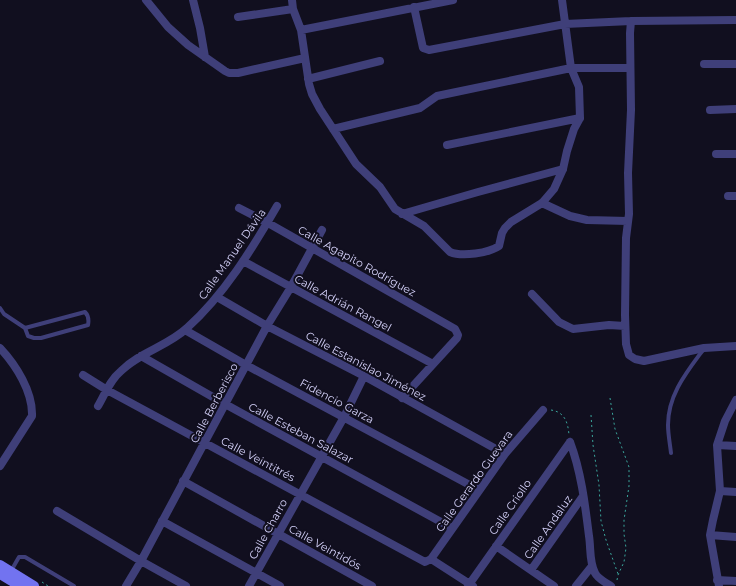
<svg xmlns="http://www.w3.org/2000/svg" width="736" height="586" viewBox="0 0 736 586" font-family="Montserrat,sans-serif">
<rect width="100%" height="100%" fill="#110f1f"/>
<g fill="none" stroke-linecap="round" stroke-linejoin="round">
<path stroke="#3aa69c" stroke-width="1" stroke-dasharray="2 3" stroke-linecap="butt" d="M610 398 615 429 629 467V486L624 520V534L626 548 624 562 618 575 617 580
M551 410C565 412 568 423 569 435
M591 415 593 445 599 485 601 521 606 540 618 574
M42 582 48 586"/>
<path stroke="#3f3f79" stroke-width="4" d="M0 308 4 314 25 328 85 312C89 316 89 320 88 325L41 338H34L28 336 25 328
M671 453C670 444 668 434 668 425 668 395 686 373 703 350
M11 571 19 557H25L74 586"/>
<path stroke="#3f3f79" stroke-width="8" d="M146 0 168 27 188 45 225 71 229 73H238L305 58
M193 0 200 28 205 57
M292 0 293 9 301 30 309 84 312 94 320 109 356 164 380 187 395 209 424 226 450 252C462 257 489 253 499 246L502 233 505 228 511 222 542 203 554 189 563 169 567 151 574 129 580 118 579 87 571 68 562 0
M414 7 423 48 429 50 565 24 631 21 736 20
M238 17 293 9
M631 21 630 33 631 110 628 173 629 214 626 238 625 315 626 344 629 355 635 359 644 361 704 348 736 346
M301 30 453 0
M704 64H736
M308 79 380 61
M710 110 736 109
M333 129 420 108 437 96 571 68H630
M447 145 580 118
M716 154H736
M728 196H736
M542 203 570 216 587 220 628 221
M239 208 268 223 455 329 458 335 457 338 402 398
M402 214 478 192 563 169
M243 261 433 364
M532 294 559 322 573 329 609 325 625 326
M217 297 267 326 364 376 505 454
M185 330 246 365 479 490
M0 348C16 365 33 392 32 416L0 466
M141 356 225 404 452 528
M83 375 107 390 205 443 425 562 431 559 505 454 543 410
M98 406C105 394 110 380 121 371 140 352 168 346 187 328 224 295 252 249 277 206
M570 442C581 471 585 504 589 536 591 548 589 562 595 573 598 579 605 582 611 586
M717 445 736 446
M183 481 372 586
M720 491 736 492
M57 511 141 561 186 586
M162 521 280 586
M710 535 736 537
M496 546 554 586
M431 559 473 586
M531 570 583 496
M717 580 736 581
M126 586 141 561 267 326 291 287 322 230
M249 586 344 417 364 376
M468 586 570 442
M576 586 592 566
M719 586 710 535 713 520 720 491 717 445 725 421 736 400"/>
<path stroke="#7273f0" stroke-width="10" d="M0 565 34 586
M0 574 20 586"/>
</g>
<g text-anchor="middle" stroke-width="4" stroke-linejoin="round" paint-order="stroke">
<g font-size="11" fill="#d5d2fa" stroke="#110f1f">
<text transform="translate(232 254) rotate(-55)" y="4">Calle Manuel Dávila</text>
<text transform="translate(357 261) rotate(29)" y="4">Calle Agapito Rodríguez</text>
<text transform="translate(343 303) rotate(28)" y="4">Calle Adrián Rangel</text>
<text transform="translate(366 366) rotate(28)" y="4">Calle Estanislao Jiménez</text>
<text transform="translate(337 401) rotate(28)" y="4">Fidencio Garza</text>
<text transform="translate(214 403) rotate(-62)" y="4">Calle Berberisco</text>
<text transform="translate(301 433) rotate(28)" y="4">Calle Esteban Salazar</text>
<text transform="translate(258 459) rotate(28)" y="4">Calle Veintitrés</text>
<text transform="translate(474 481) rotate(-54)" y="4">Calle Gerardo Guevara</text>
<text transform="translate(510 507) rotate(-55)" y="4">Calle Criollo</text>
<text transform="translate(548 527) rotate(-55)" y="4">Calle Andaluz</text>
<text transform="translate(268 529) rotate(-61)" y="4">Calle Charro</text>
<text transform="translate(325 547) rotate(29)" y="4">Calle Veintidós</text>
</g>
</g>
</svg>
